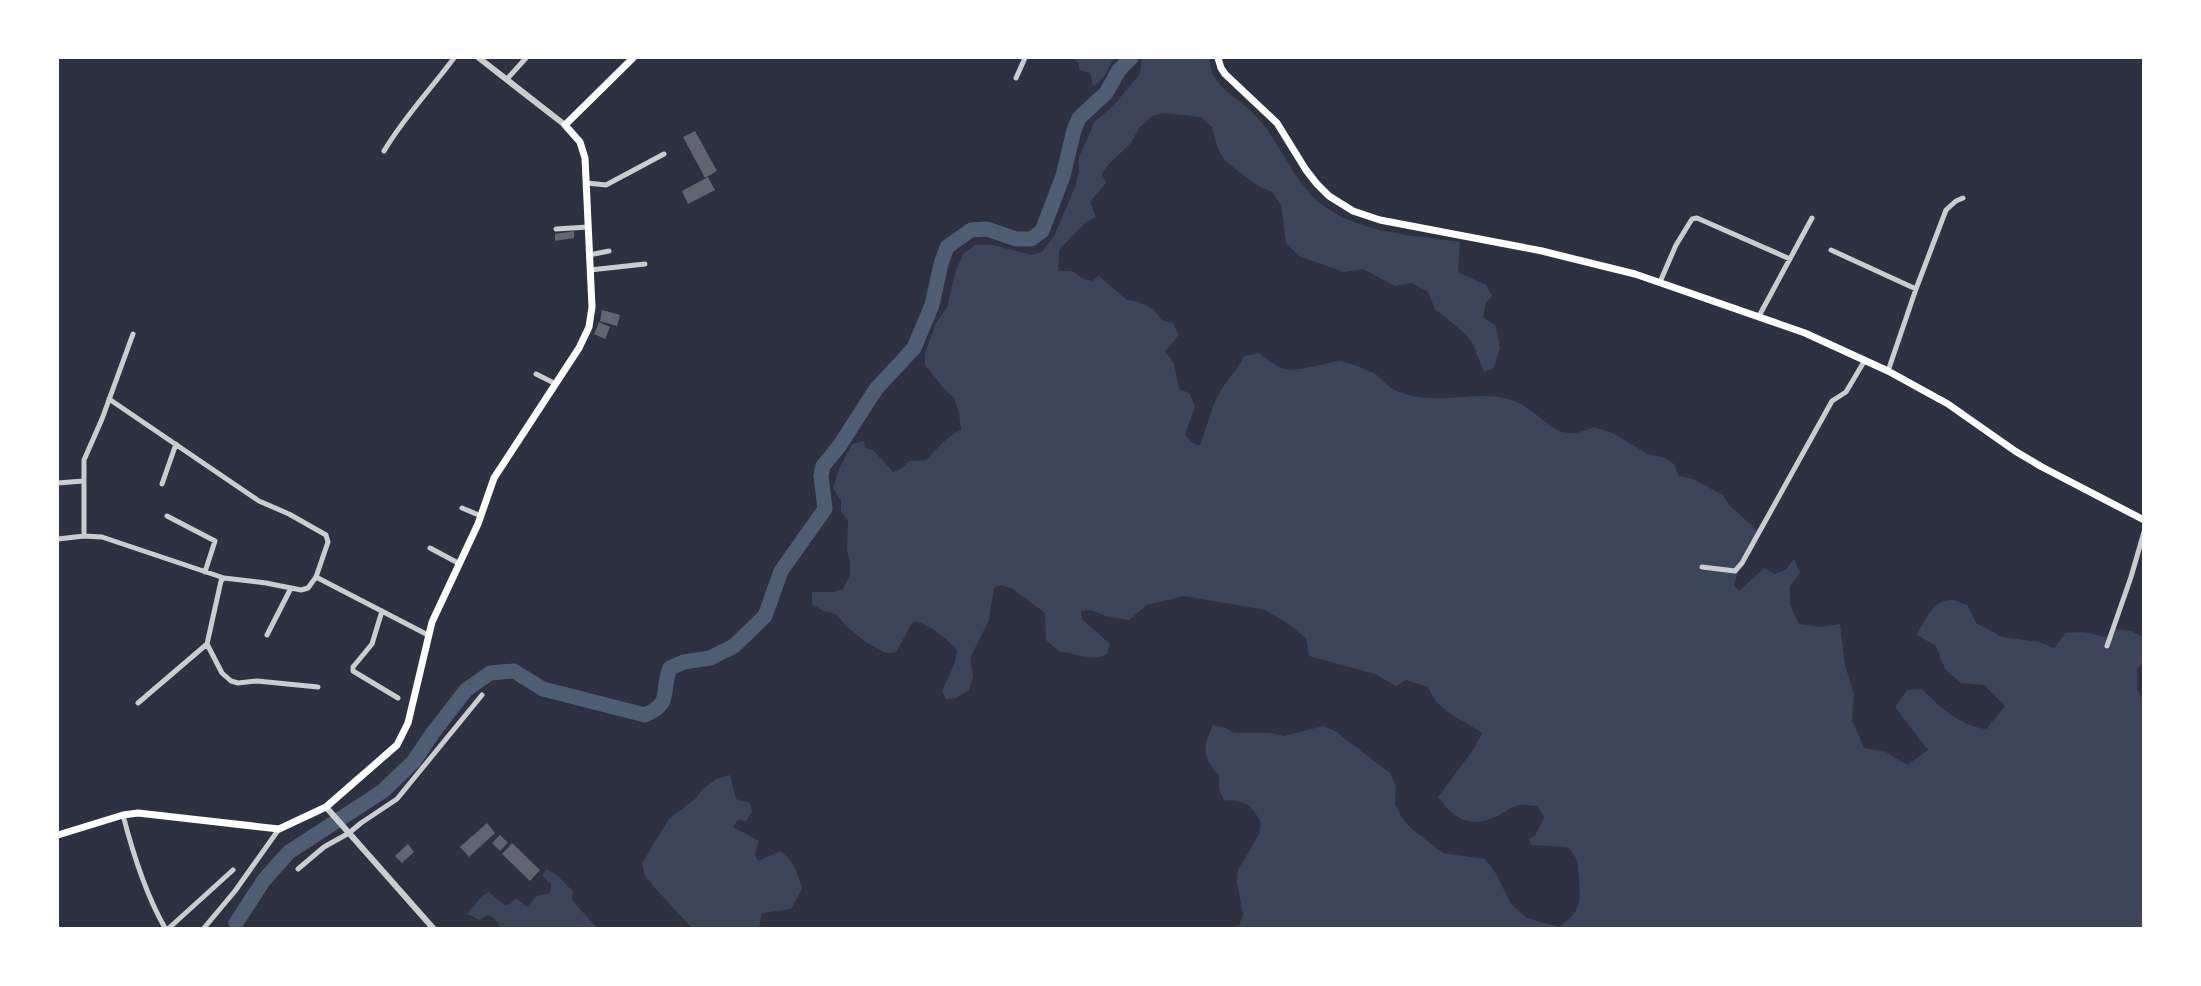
<svg xmlns="http://www.w3.org/2000/svg" width="2201" height="986" viewBox="0 0 2201 986" font-family="'Fira Sans',sans-serif">
<rect width="100%" height="100%" fill="#2d3142"/>
<path fill="#3c4559" d="M1073 58H1116C1105 66 1110 77 1093 86L1090 73 1079 70V63Z
M1142 58H1210C1208 84 1236 97 1252 112 1272 131 1286 163 1303 185 1339 233 1405 234 1460 242L1458 272 1486 285 1492 296 1486 303 1483 317 1496 326 1500 348 1494 368 1484 372 1472 342 1462 331 1435 309 1428 292 1412 283 1395 286 1363 269 1344 272 1299 256 1286 243 1281 205 1272 192 1258 186 1225 161 1218 149 1212 127 1201 117 1162 113 1152 116 1139 128 1131 143 1108 165 1102 174 1106 183 1090 202 1096 217 1085 223 1059 250 1058 271H1072L1082 278 1092 281 1099 276 1127 300 1139 302 1153 309 1162 320 1173 323 1179 335 1165 351 1174 363 1179 389 1189 393 1195 406 1185 435 1194 444 1200 445C1207 428 1210 410 1219 394 1226 379 1238 371 1244 356L1259 353C1286 375 1289 371 1321 365 1326 364 1334 361 1340 361 1348 362 1372 371 1378 376 1386 383 1391 390 1402 393 1438 406 1474 390 1508 399 1544 408 1550 448 1594 427L1612 433 1648 454 1663 457 1674 464 1679 476 1693 479 1723 495 1729 505 1759 532 1740 566 1734 585 1739 591 1764 568 1775 574 1786 569 1794 559 1800 573 1790 586V605L1799 624 1819 627 1840 624 1845 665 1854 694 1852 720 1864 748 1886 752 1907 765 1928 750 1895 707 1907 690 1922 689C1939 707 1961 726 1986 729L2005 706 1984 685 1961 683 1945 669 1936 646 1917 635C1924 621 1933 600 1951 600 1956 600 1962 604 1967 605L1976 623 2002 637 2040 642 2054 648 2066 633 2084 632 2105 637 2116 629 2131 631 2143 637V663L2137 670V690L2144 701 2143 928H1232L1239 926 1243 915 1237 882 1238 870 1259 834 1261 822C1250 803 1245 801 1224 800L1219 789V775C1201 757 1203 747 1213 725L1223 727 1235 733H1270L1284 736 1323 726 1335 731 1390 773 1396 787 1395 804 1402 818 1412 829 1443 853 1485 859 1495 872 1511 904 1527 918 1559 927C1580 912 1581 904 1579 879 1577 862 1580 860 1567 847L1531 845 1529 839 1535 836 1544 817 1537 806C1532 806 1525 804 1521 805 1513 806 1505 812 1499 815 1471 829 1456 821 1438 797L1473 750 1482 733C1460 718 1438 712 1428 687L1406 680 1396 686 1375 674 1309 656 1306 638 1284 621 1265 610 1184 596 1147 605 1129 620 1106 616 1091 610 1081 611 1082 619 1110 644 1107 654C1090 663 1077 652 1060 652L1046 640 1045 613 1013 589 1000 585 994 588 989 620 970 658 973 676 969 690 956 698 946 699 942 691 955 662 957 650C945 637 931 625 914 621 906 631 903 642 896 652L886 653 867 643 846 626 836 614 823 611 812 604V592H833L843 589 850 575V563L847 551 848 520 841 512V501L833 488 839 469 852 444 864 441 865 448 873 450 893 472 902 468 909 461 926 460C939 448 945 437 961 430L959 413 954 398 945 390 925 365V353L936 323 947 307 955 273 963 254 975 245H993L1031 255 1042 252 1055 234 1075 187 1079 172V157L1095 121 1112 107 1140 74Z
M730 775 736 799 750 803 752 812 746 821 738 820 733 827 759 841 755 854 758 861 780 851C793 859 798 874 802 889L791 909 762 913 759 928H692L654 887 644 874 642 863 669 819 695 799 704 788 716 779Z
M546 869C558 874 563 882 573 891L572 900 597 928H501L494 918 487 915 480 920 467 914 482 896 489 892 504 905 510 904 516 898 527 907 536 896 550 893 551 884 542 876Z"/>
<g fill="none" stroke-linecap="round" stroke-linejoin="round">
<path stroke="#4f5d75" stroke-width="15" d="M236 923 264 880 289 852 383 791 414 761 432 734 466 690 490 673 514 671 543 689 645 715C674 702 660 692 670 668L684 662 710 658 734 646 765 616 781 571 825 509 821 476 823 466 840 445 876 389 914 348 932 305 941 264 947 247 971 230 987 229 1016 239H1031L1042 231 1063 176 1074 130 1079 118 1106 93 1119 70 1131 58"/>
</g>
<path fill="#626471" d="M695 131 717 171 705 178 683 137Z
M708 177 715 190 688 204 682 191Z
M574 231V238L555 241V234Z
M602 310 620 315 617 326 600 321Z
M599 322 610 327 605 339 594 334Z
M487 823 495 833 469 857 460 847Z
M500 835 508 843 500 851 492 843Z
M512 843 540 870 530 881 502 854Z
M408 844 414 852 402 863 395 856Z"/>
<g fill="none" stroke-linecap="round" stroke-linejoin="round">
<path stroke="#caccd0" stroke-width="5" d="M1016 78 1025 58
M507 79 526 58
M384 151C404 117 431 89 454 58
M587 183 606 185 664 154
M556 229 588 227
M1831 250 1916 289
M589 255 609 251
M590 270 645 264
M1660 282 1676 245 1692 219 1697 218 1790 259
M1759 316 1812 218
M1888 371 1916 289 1946 210 1956 201 1963 198
M536 374 556 384
M109 399 259 501 289 514 326 535 328 542 316 577
M58 483 83 481
M162 484 176 444
M462 508 481 516
M167 516 215 541 205 572
M84 536V460L102 419 133 334
M58 539 84 536 102 537 224 578
M430 548 460 564
M1702 567 1735 571 1742 563 1832 401 1846 392 1865 360
M382 611 372 644 353 667V671L398 698
M267 635 291 588
M2107 646 2131 577 2144 532
M318 687 257 681 238 683 231 681 222 673 207 644 221 581 224 578 266 583 301 590 308 588 316 577 428 635
M138 703 207 644
M123 815C133 854 145 893 165 928
M298 869 324 847 349 833 361 823 397 799 482 695
M169 928 233 870
M204 928 235 891 279 829"/>
<path stroke="#caccd0" stroke-width="6" d="M479 58 565 125
M326 807 433 928"/>
<path stroke="#fff" stroke-width="7" d="M1218 58 1221 68 1225 74 1277 123 1306 170 1317 184 1329 196 1353 211 1380 220 1542 251 1635 274 1805 333 1888 371 1948 404 2015 451 2042 467 2144 520
M58 835 123 815 138 813 279 829 326 807 397 745 408 723 432 622 478 524 494 478 579 348 589 327 592 307 585 158 580 142 565 125 633 58"/>
</g>
<rect width="2201" height="986" fill="none" stroke="#ffffff" stroke-width="118"/>
</svg>
